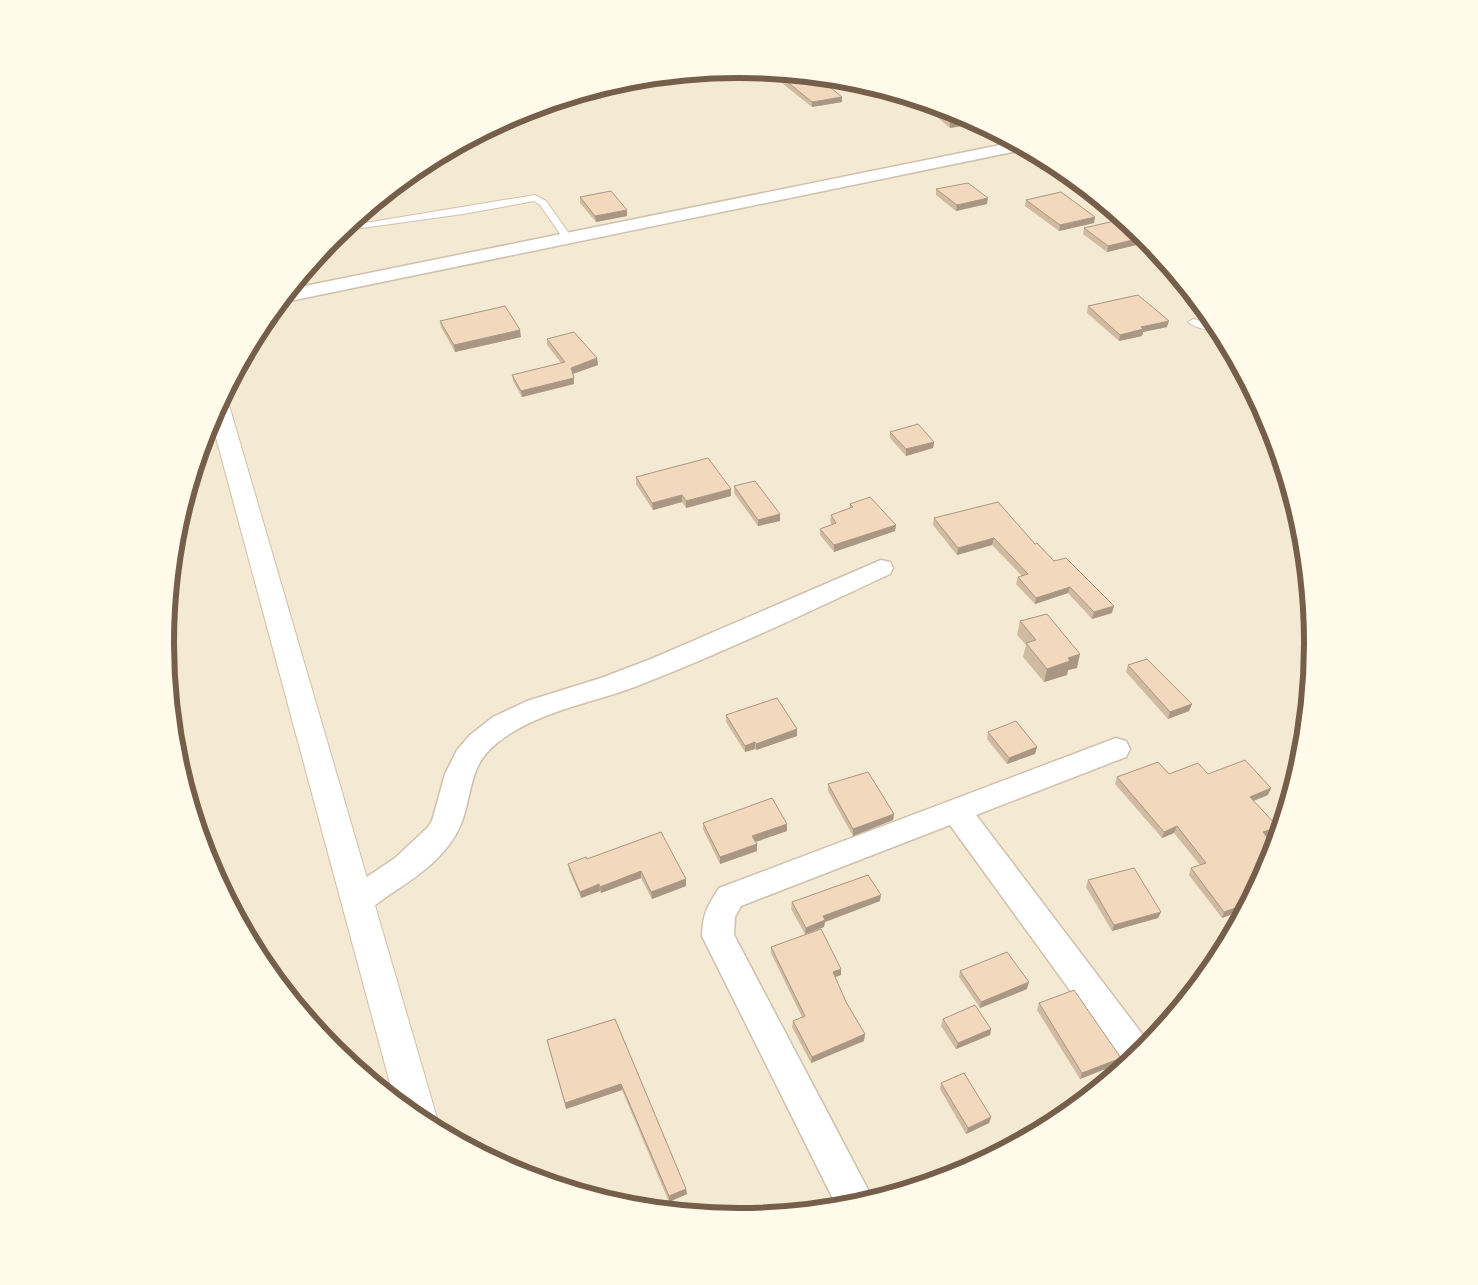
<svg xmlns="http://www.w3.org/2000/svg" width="1478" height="1285" viewBox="0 0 1478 1285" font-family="'Golos Text',sans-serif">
<rect width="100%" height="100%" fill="#fcf6e4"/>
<path fill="#f4e9d2" d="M167 643a572 572 0 1 1 1144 0a572 572 0 1 1-1144 0Z"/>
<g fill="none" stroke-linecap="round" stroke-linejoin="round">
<defs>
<path id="lane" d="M535 195 546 201 573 239 571 241H565L540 205 534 201 463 214 340 231 347 226Z
M1193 319 1216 324 1219 330C1209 330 1196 329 1188 322Z"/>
<path id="street" d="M1015 142 1027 149 285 302 281 301 290 289Z
M881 560 890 562 893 568 890 574C806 613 723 653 637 686 590 704 537 711 497 743 468 766 473 793 461 824 448 856 417 877 389 895 373 906 366 916 346 909L341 900 346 891 395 858 427 828 432 821 445 774 457 750 470 735 493 717 527 701 601 678 651 659Z
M1116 738 1126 741 1130 749 1126 757 976 815 1149 1043 1124 1065 950 825 741 906 735 917 734 935 873 1199 851 1205 837 1207 702 936C703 913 707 907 719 888Z"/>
<path id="secondary" d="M222 399 226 400 229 405 437 1118 433 1126 420 1119 394 1098 211 419Z"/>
</defs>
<use href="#lane" stroke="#d0c1ae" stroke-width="2"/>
<use href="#street" stroke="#d0c1ae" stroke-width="3"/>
<use href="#secondary" stroke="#d1c0a8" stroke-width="2"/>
<use href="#lane" fill="#fff" fill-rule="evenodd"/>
<use href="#street" fill="#fff" fill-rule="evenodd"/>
<use href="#secondary" fill="#fff" fill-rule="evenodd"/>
</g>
<path fill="#d0baa2" d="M768 72 816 76 842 97V102L812 107Z
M917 100 959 113 978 123 950 128Z
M936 189 987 204 956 211 936 195Z
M580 197 627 216 596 222 580 203Z
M1026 200 1094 223 1059 231 1025 206Z
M1084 228 1145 237 1149 242 1107 252 1083 234Z
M1088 306 1167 327 1143 332 1142 336 1119 341 1087 313Z
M440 321 521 337 455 352 441 327Z
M547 339 597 358 598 365 573 374 574 384 522 397 513 381 512 375 561 363 547 345Z
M890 432 934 442 933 448 906 456 890 438Z
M636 477 731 496 686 508 682 502 653 510 636 484Z
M734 486 780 521 758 526 734 493Z
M850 504 896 525 895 531 834 552 820 535V529L832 525 830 521 831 515 850 508Z
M934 518 1035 544 1112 613 1092 619 1068 593 1035 604 1016 584 1018 577 1022 576 992 545 957 555 933 525Z
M1020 621 1077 668 1068 670 1067 675 1044 682 1023 657 1026 645 1017 635Z
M1128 665 1192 704 1189 711 1168 719 1126 672Z
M726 715 797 736 756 750 755 749 745 752 726 722Z
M988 732 1037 747 1035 754 1007 764 987 739Z
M1169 774H1208L1268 795 1254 801 1275 834 1266 837 1269 862 1242 913 1240 911 1222 918 1189 875 1191 868 1200 865 1174 833 1162 838 1115 784 1117 777Z
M828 784 894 814 893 820 853 836 828 791Z
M703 823 787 824V831L756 842 757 844V851L720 864 703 829Z
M661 832 686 886 652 899 641 878 601 893 600 891 581 898 569 870 568 864 587 859Z
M1088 880 1158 918 1112 931 1086 887Z
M880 901 825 922 824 927 805 934 791 909 792 902Z
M771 947 841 969V975L835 977 846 1002 865 1034 864 1041 811 1063 792 1027 793 1021 802 1017 771 953Z
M960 971 1027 989 980 1008 959 977Z
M1039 1003 1121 1058 1118 1064 1080 1079 1037 1010Z
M615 1019 686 1189 687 1194 669 1202 622 1090 566 1109 547 1040Z
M943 1019 991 1029 990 1035 956 1049 941 1026Z
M941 1083 991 1117 989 1123 966 1134 940 1089Z"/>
<path fill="#a99784" d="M842 97V102L812 107V102Z
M970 119 978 123 950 128V122Z
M988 198 987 204 956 211 957 205Z
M627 210V216L596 222 595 216Z
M1095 217 1094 223 1059 231 1060 225Z
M1145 237 1149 242 1107 252 1108 246Z
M1169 321 1167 327 1143 332 1142 336 1119 341 1120 335 1141 327Z
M520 330 521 337 455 352 454 345Z
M597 358 598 365 572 374 571 368Z
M574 378V384L522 397 521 391Z
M934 442 933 448 906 456V449Z
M731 489V496L686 508V501Z
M682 495V502L653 510 652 503Z
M780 514V521L758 526V520Z
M896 525 895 531 834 552V545Z
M994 538 992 545 957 555 958 548Z
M1070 587 1068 593 1035 604 1036 598Z
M1114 606 1112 613 1092 619 1094 612Z
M1080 654 1077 668 1068 670 1067 675 1044 682 1047 669 1068 658Z
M1192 704 1189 711 1168 719 1170 712Z
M797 729V736L756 750V744Z
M755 742V749L745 752V746Z
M1037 747 1035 754 1007 764 1009 758Z
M1271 788 1268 795 1247 803 1250 797Z
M894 814 893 820 853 836V829Z
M787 824V831L752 843V836Z
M1177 826 1174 833 1162 838 1164 832Z
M1278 827 1275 834 1260 839 1263 832Z
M757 844V851L720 864V857Z
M641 871V878L601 893 600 887Z
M686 879V886L652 899 651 892Z
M599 884 600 891 581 898 580 892Z
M881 895 880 901 825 922 824 927 805 934 806 928 823 916Z
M1244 905 1240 911 1222 918 1224 912Z
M1161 912 1158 918 1112 931 1114 925Z
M841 969V975L833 978V972Z
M1029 982 1027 989 980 1008 981 1002Z
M991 1029 990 1035 956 1049 958 1043Z
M865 1034 864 1041 811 1063 812 1057Z
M1121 1058 1118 1064 1080 1079 1082 1073Z
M621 1084 622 1090 566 1109 565 1103Z
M991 1117 989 1123 966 1134 968 1128Z
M686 1189 687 1194 669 1202V1196Z"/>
<path fill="#f2d8bc" stroke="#a99784" d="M775 72 816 76 842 97 812 102Z
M928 103 959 113 970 119 950 122Z
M968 183 988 198 957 205 936 189Z
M611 191 627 210 595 216 580 197Z
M1061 192 1095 217 1060 225 1026 200Z
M1123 219 1145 237 1108 246 1084 228Z
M1138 295 1169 321 1141 327 1143 329 1120 335 1088 306Z
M505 306 520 330 454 345 440 321Z
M574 332 597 358 571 368 574 378 521 391 512 375 565 362 547 339Z
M918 424 934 442 906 449 890 432Z
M708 458 731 489 686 501 682 495 652 503 636 477Z
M755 481 780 514 758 520 734 486Z
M870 497 896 525 834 545 820 529 836 523 831 515 853 507 850 504Z
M998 502 1035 544 1037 543 1054 561 1066 558 1114 606 1094 612 1070 587 1036 598 1018 577 1028 574 994 538 958 548 934 518Z
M1047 614 1080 654 1068 658 1070 661 1047 669 1026 643 1036 640 1020 621Z
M1147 659 1192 704 1170 712 1128 665Z
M777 698 797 729 756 744 755 742 745 746 726 715Z
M1016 721 1037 747 1009 758 988 732Z
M1245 760 1271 788 1250 797 1278 827 1263 832 1274 846 1269 862 1245 907 1244 905 1224 912 1191 868 1206 863 1177 826 1164 832 1117 777 1158 762 1169 774 1198 763 1208 774Z
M868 772 894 814 853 829 828 784Z
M772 798 787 824 752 836 757 844 720 857 703 823Z
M661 832 686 879 651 892 641 871 600 887 599 884 580 892 568 864 586 857 587 859Z
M1134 868 1161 912 1114 925 1088 880Z
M868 875 881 895 823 916 825 920 806 928 792 902Z
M821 929 841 969 833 972 846 1002 865 1034 812 1057 793 1021 805 1016 771 947Z
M1007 952 1029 982 981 1002 960 971Z
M1074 990 1121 1058 1082 1073 1039 1003Z
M975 1005 991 1029 958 1043 943 1019Z
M615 1019 686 1189 669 1196 621 1084 565 1103 547 1040Z
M964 1073 991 1117 968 1128 941 1083Z"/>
<path d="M0 0H1478V1285H0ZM174 643a565 565 0 1 1 1130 0a565 565 0 1 1-1130 0Z" fill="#fffaea" fill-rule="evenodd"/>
<path fill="none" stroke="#755f4a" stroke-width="6" d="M174 643a565 565 0 1 1 1130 0a565 565 0 1 1-1130 0Z"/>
</svg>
